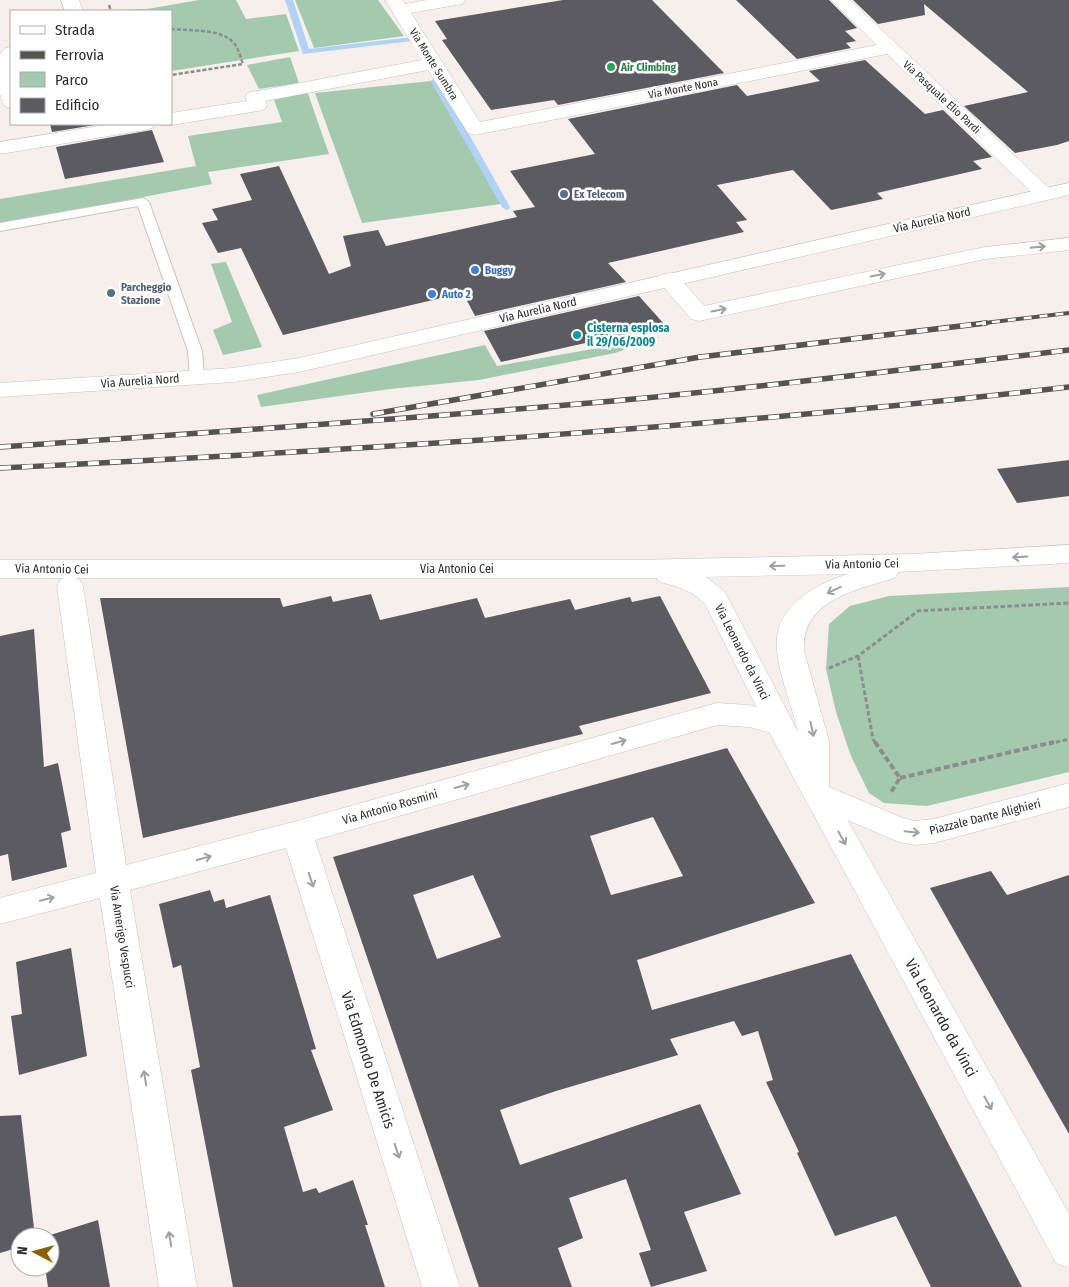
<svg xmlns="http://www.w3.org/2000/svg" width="1069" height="1287" viewBox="0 0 1069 1287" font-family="'Fira Sans Condensed',sans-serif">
<rect width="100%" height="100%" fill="#f6efeb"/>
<path fill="#a3caaf" d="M199 0H236L246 19 286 14 299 51 171 71V11H98L147 9Z
M295 0H378L404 36 314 48Z
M290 57 299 83 259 89 247 65Z
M431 81 501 204 362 223 315 93Z
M307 91 329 154 208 172 212 184 0 224V199L196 166 188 136 282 122 273 97Z
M226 262 262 347 223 355 213 330 232 322 211 264Z
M660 337 615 353 479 380 390 389 261 407 257 395 485 345 497 366Z
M1069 587V772L927 806 884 803 869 793 851 756 836 712 826 669 829 624 850 606 889 596Z"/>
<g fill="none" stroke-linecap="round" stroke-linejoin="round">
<path fill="#b1d2f7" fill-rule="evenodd" d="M285 0H293L309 49 412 37 416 39 412 41 303 54Z
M432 79 439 81 510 207 509 209 506 210 502 207 431 81Z"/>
</g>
<path fill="#5b5b61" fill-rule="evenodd" d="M563 0H652L724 73 558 105 554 100 491 110 442 40 447 39 435 21Z
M736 0H829L857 28 845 31 856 41 846 43 851 48 797 59Z
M853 0H1069V141L1057 145 1015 153 964 106 1028 92 924 4 925 15 878 24Z
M865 60 925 114 943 110 992 157 973 161 982 169 877 193 883 199 831 210 793 170 717 185 747 220 736 222 744 232 608 263 626 282 475 316 463 293 283 335 241 248 218 253 202 223 218 220 212 209 252 200 240 174 279 166 329 274 351 266 343 236 378 230 386 246 517 217 513 211 535 207 510 171 595 154 568 119 737 85 747 96 820 81 809 71Z
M50 124H101L52 132Z
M152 130 164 162 65 179 56 147Z
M639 296 665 325 501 362 484 331Z
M1069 460V496L1017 503 997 469Z
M371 594 380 620 477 598 485 618 570 599 575 610 630 597 632 602 660 596 711 693 579 726 583 734 143 838 100 598H280L283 607 331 596 333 602Z
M34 629 44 767 58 763 71 830 61 833 67 867 12 881 8 854 0 856V636Z
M727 748 815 903 637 960 652 1010 851 954 1022 1287H931L896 1216 835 1236 797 1153 799 1152 766 1082 773 1080 758 1031 742 1036 734 1021 670 1039 678 1055 556 1091 500 1110 520 1165 700 1104 741 1194 684 1212 707 1271 651 1287 639 1253 651 1250 626 1179 569 1198 583 1238 558 1248 572 1287H479L333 857ZM653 817 683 876 611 895 590 836ZM473 875 501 937 437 959 413 895Z
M991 871 1007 895 1069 875V1134L930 888Z
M210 890 214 902 224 899 226 908 270 895 316 1049 311 1050 333 1110 284 1127 303 1192 316 1188 319 1193 353 1180 368 1225H365L385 1287H233L191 1070 200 1067 181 965 173 968 159 904Z
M71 948 87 1056 19 1075 11 1016 22 1014 16 962Z
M21 1115 35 1237H20V1247L0 1253V1116Z
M98 1220 110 1287H48L45 1267H50V1237H44Z"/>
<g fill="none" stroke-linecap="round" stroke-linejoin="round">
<defs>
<path id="service" d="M143 198 149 202 202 351 204 378 202 381H192L190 378 188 351 138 206 0 231V223Z"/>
<path id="minor" d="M61 0H79L83 11H65Z
M385 0H403L405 4 427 0H465L462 4 456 5 411 13 480 122 877 45 831 0H850L1055 194 1052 198 1045 200 1038 198 887 54 475 135 468 133 428 70 265 101 267 105 265 109 258 111 171 125 167 124H171V113L247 101 245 97 247 93 422 60Z
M11 47V108L4 106 0 94V55L5 48Z
M111 124H155L152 128 145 130 0 154V142Z
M1069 238V250L985 259 699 321 691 319 658 280 661 275 669 273 677 275 704 306 985 247Z
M70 577 79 579 83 586 126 865 297 821 717 703 749 705 789 716 793 724 789 732 779 735 749 727 717 725 315 840 460 1287H422L286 848 130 890 197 1287H159L100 898 0 924V898L96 873 57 586 61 579Z
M818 783 829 787 1069 1214V1268L1056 1263 803 795 807 787Z"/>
<path id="tertiary" d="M1069 183V195L299 372 233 382 0 397V383L233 368 299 358Z
M1069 545V563L898 572 895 578C856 590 801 600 804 651L829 741V787L903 818 915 821 934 819 1069 783V807L934 843 915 845 899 842 807 803 765 724 705 604C692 590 678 587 660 582L657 578H0V560H631L913 554ZM848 574C813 585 772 608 777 651 780 679 792 705 798 732L725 592 706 577Z"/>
</defs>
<use href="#service" stroke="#c8c2be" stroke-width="2"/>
<use href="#minor" stroke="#c8c2be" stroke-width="1"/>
<use href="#tertiary" stroke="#c8c2be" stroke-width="1"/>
<path stroke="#908c89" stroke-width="2.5" stroke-dasharray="4 2" stroke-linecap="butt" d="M109 5 111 11
M171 29C189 31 219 28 233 42 239 48 240 57 243 64L171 75"/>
<path stroke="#908c89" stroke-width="3" stroke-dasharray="4.5 2.5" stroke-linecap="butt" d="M858 656 873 739 876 744
M829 668 858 656 918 611 1069 603
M1049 744 1069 739"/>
<path stroke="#908c89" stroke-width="4" stroke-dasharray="6 3" stroke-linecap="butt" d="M875 742 900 778 891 792
M900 778 1054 742"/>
<use href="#service" fill="#fff" fill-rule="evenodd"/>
<use href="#minor" fill="#fff" fill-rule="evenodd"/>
<use href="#tertiary" fill="#fff" fill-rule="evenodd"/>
<defs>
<path id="rail-far1" d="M976 324 1069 313"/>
<path id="rail" d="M373 414 700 357 986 323
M0 447C205 433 409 419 613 401 766 387 917 368 1069 350
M0 468C357 450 714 428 1069 387"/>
</defs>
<use href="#rail-far1" stroke="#555250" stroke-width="4"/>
<use href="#rail" stroke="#555250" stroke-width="5.5"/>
<use href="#rail-far1" stroke="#fff" stroke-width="2.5" stroke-dasharray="8" stroke-linecap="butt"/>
<use href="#rail" stroke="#fff" stroke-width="4" stroke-dasharray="11" stroke-linecap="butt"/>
</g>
<defs><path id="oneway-shaft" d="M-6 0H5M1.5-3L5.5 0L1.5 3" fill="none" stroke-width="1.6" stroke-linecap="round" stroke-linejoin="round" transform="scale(1.25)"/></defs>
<g stroke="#a1a0a0">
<use href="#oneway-shaft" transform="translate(1038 247) rotate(-6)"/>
<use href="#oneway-shaft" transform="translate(878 275) rotate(-12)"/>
<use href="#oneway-shaft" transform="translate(719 310) rotate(-12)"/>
<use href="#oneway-shaft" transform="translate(1020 557) rotate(177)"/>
<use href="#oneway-shaft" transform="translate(777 566) rotate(179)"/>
<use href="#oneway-shaft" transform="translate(834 590) rotate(155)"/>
<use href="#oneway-shaft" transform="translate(812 729) rotate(78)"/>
<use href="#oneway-shaft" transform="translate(619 742) rotate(-16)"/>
<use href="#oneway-shaft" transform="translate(462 786) rotate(-16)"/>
<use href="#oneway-shaft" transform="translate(912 832) rotate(6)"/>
<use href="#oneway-shaft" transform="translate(842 838) rotate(61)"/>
<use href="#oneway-shaft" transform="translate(204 858) rotate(-15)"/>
<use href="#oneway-shaft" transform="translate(311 880) rotate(72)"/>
<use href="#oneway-shaft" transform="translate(47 899) rotate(-14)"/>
<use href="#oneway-shaft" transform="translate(145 1078) rotate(-99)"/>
<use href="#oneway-shaft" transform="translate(988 1103) rotate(61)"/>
<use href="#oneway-shaft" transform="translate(397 1151) rotate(72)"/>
<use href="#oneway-shaft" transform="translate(170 1239) rotate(-99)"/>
</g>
<circle fill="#2e9e5b" stroke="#fff" stroke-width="2" cx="611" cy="67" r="5"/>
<g fill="#5c6f8a" stroke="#fff" stroke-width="2">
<circle cx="564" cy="194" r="5"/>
<circle cx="111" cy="293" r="5"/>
</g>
<g fill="#3f7fe0" stroke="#fff" stroke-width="2">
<circle cx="475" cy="270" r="5"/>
<circle cx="432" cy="294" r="5"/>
</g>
<circle fill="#0f9aa8" stroke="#fff" stroke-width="2" cx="577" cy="335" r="5"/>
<g text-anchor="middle" stroke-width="5" stroke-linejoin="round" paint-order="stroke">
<g font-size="11" fill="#2f2d2b" stroke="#fff">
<text transform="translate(434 64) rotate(58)" y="4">Via Monte Sumbra</text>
<text transform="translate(683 88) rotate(-11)" y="4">Via Monte Nona</text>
<text transform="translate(942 97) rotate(43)" y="4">Via Pasquale Elio Pardi</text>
</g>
<g font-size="11" font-weight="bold" fill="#27864d" stroke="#fff" text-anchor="start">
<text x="621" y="71">Air Climbing</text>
</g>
<g font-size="11" font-weight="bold" fill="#4e5e75" stroke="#fff" text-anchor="start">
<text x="574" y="198">Ex Telecom</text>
<text x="121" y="291">Parcheggio<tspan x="121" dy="13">Stazione</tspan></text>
</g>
<g font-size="11" font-weight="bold" fill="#366cbe" stroke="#fff" text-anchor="start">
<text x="485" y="274">Buggy</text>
<text x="442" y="298">Auto 2</text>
</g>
<g font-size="12" fill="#2f2d2b" stroke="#fff">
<text transform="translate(932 220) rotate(-13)" y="4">Via Aurelia Nord</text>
<text transform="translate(538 310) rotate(-13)" y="4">Via Aurelia Nord</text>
<text transform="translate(140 381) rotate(-4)" y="4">Via Aurelia Nord</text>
<text transform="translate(862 564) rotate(-1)" y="4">Via Antonio Cei</text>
<text transform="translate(52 569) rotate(1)" y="4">Via Antonio Cei</text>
<text x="457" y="573">Via Antonio Cei</text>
<text transform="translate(742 652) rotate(63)" y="4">Via Leonardo da Vinci</text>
<text transform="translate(390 807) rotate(-16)" y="4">Via Antonio Rosmini</text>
<text transform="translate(985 817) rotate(-14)" y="4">Piazzale Dante Alighieri</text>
<text transform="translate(122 937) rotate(81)" y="4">Via Amerigo Vespucci</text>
</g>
<g font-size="12" font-weight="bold" fill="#0d838f" stroke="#fff" text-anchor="start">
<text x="587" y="332">Cisterna esplosa<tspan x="587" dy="14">il 29/06/2009</tspan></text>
</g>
<g font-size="15" fill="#2f2d2b" stroke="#fff">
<text transform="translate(941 1018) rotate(61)" y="5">Via Leonardo da Vinci</text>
<text transform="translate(368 1060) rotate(72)" y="5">Via Edmondo De Amicis</text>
</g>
</g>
<rect x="10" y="10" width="162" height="115" fill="#ffffff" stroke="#acabaa"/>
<rect x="20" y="26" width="25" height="8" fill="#ffffff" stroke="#acabaa"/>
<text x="55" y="35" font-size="15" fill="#2f2d2b">Strada</text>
<rect x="20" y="51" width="25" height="8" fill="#555250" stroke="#acabaa"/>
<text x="55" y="60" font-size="15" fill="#2f2d2b">Ferrovia</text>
<rect x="20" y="72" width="25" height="15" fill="#a3caaf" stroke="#acabaa"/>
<text x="55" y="85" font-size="15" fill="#2f2d2b">Parco</text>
<rect x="20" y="98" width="25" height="15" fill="#5b5b61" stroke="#acabaa"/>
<text x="55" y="110" font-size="15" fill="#2f2d2b">Edificio</text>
<g transform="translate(35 1252) rotate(276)"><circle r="24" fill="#ffffff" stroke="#acabaa"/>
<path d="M0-4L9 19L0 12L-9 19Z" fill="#896100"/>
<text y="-8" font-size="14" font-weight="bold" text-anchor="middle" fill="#2f2d2b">N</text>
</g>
</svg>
